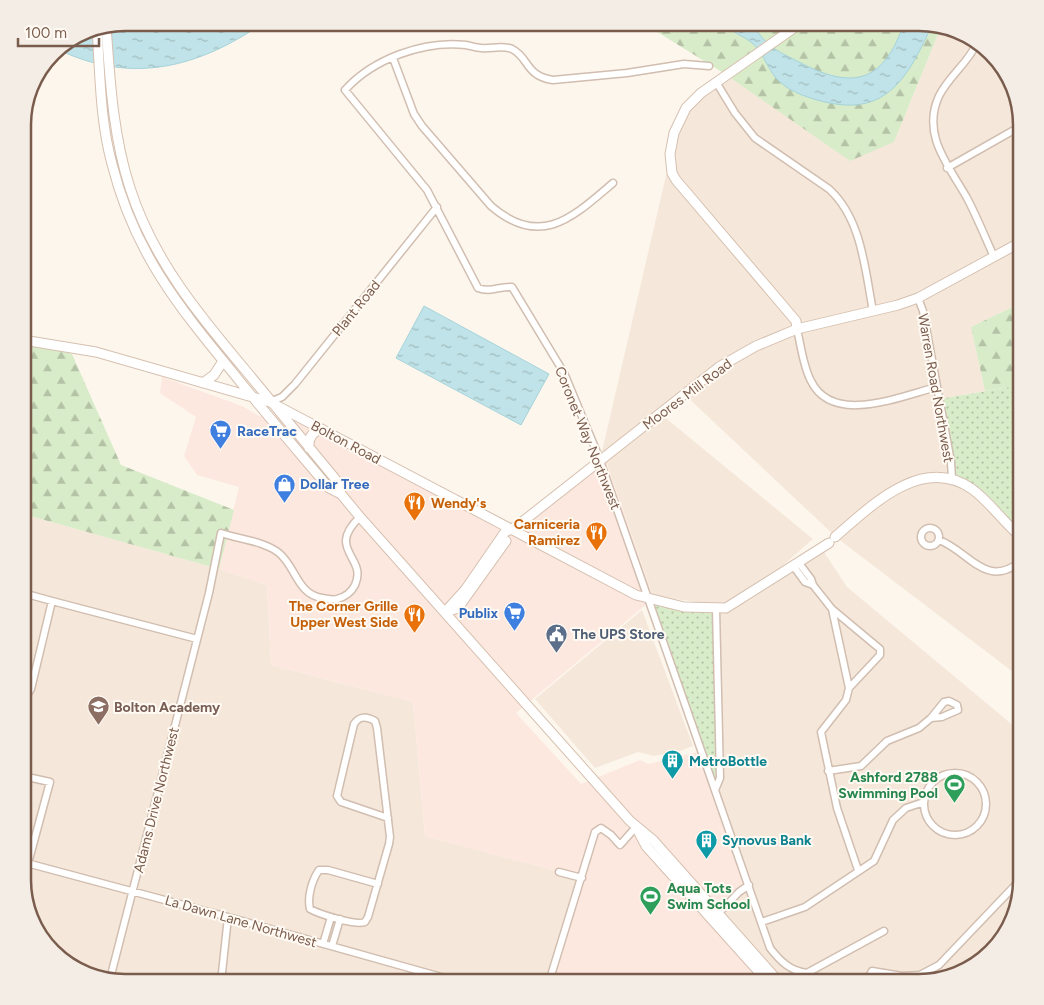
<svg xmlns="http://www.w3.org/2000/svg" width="1044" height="1005" viewBox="0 0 1044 1005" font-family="Figtree,sans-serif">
<defs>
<pattern id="green-dots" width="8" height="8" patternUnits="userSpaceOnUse" patternTransform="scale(1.25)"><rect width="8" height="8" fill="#d8ecc9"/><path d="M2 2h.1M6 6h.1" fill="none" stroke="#b4c2a5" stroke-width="1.8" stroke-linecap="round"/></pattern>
<pattern id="forest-firs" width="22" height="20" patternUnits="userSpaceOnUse" patternTransform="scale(1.25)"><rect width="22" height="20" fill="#d8ecc9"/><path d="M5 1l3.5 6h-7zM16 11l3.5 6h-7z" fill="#b4c2a5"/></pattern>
<pattern id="water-ripples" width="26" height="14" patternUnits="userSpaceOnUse" patternTransform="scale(1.25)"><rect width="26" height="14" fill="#bfe3e8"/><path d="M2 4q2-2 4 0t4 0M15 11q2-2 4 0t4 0" fill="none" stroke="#a0bbbe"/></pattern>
</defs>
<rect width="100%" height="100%" fill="#fdf6ec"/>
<path fill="#f5e8da" d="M941 27 964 33 996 57 1014 86 1021 125V303L971 327 985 391 941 399 962 485 1021 540V678L837 538 683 393 600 460 681 111 725 74 894 142Z
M662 415 813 539 763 583 719 605 653 596 606 461Z
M23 514 219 569 267 585 271 665 413 702 425 836 579 877 550 975 569 982H126L86 975 48 948 30 919 23 880Z
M822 549 847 587 1021 732V880L1014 919 987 957 958 975 919 982H782L715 916 748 883 649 603 713 614 748 601Z
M642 610 693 746 677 752 654 756 638 752 595 768 535 699Z"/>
<path fill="#fde8e0" d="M162 377 242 406 259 416 287 414 512 536 606 461 653 596 648 603 516 713 581 784 640 760 648 764 698 752 748 883 715 916 782 982H569L549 975 579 877 425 836 413 702 271 665 267 585 219 569 239 487 197 475 184 456 196 417 160 393Z"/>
<path fill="url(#green-dots)" d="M1021 385V540L990 513 975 496 949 481 954 465 940 399Z
M649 600 716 609 718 787Z"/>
<path fill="url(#forest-firs)" d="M643 23H925L941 27 894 142 850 161 725 74Z
M1021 303V385L985 391 971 327Z
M23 342 72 354 121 465 234 510 219 569 23 514Z"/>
<path fill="url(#water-ripples)" stroke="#a5d3da" d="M126 23H263C198 68 131 85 57 49L86 30Z
M723 23H752C767 48 776 50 801 63 855 91 884 81 904 23L932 25C909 75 888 117 825 102 809 98 792 93 780 82 768 72 764 52 751 42 741 35 732 32 723 23Z
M424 306 549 374 521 425 396 358Z"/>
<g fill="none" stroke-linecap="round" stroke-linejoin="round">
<defs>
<path id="street" d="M977 43C968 63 949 76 939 96 921 135 949 166 967 198 977 217 985 237 994 257
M393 58 414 114 422 126 491 206C541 249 573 217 613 183
M709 66 684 64 627 73 553 80C525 76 529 57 512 49 502 45 491 49 481 48 476 48 471 46 466 45 424 40 373 59 345 90L427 190 478 288C491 293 499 286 512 287L564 373 598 455 770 948C780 961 790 971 807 973L884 931
M716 82 735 113 755 138 829 189C862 219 865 270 873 311
M947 168 1021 126
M918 298 923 311 951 462 952 479
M797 329C801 346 803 366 811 381 833 426 901 396 937 387
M270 402 282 397 295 384 437 207
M921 537a9 9 0 1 1 18 0a9 9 0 1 1-18 0Z
M939 540C969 551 986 590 1021 561
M799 563 811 579 813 585 832 609 849 688 846 700 821 732 837 808 858 870
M794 567 805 582 813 585
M52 601 197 639
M832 609 880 649V655L849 688
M23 701 31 689 52 601 23 593
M949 701 957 705 958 710 942 717 931 718 944 702Z
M828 771 861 766 887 741 919 728 931 718
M924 804a31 31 0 1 1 62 0a31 31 0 1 1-62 0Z
M23 776 50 782 23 882
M715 790 720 778 716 609
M23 862 228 917 459 982
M559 872 582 878
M378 884 328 870H319C312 880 307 897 310 909 319 914 356 926 365 922L368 917 389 844 390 837 377 728 375 721C367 717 360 715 354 724L337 796 341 802 388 818
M717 915 739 892 749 885
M762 922 805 907 874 861 893 820 906 808 924 802
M323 944 331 917
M332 946 340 919
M110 979 209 593 221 533C238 539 264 541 279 553 296 567 297 594 322 598 327 599 333 600 337 599 345 597 351 593 355 585 368 557 325 550 360 517
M221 982 228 917
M549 982 595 832 601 828 611 835 620 845 636 827
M866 982 872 971 902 976 920 975 939 965 1021 879"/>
<path id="secondary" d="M106 26C110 80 113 136 130 188 153 260 199 315 247 372 277 408 307 445 337 481L341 494 360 517 630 821 653 840 779 982
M97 28C100 72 100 121 112 164 134 252 178 306 234 374 265 413 297 450 329 488L341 494
M797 329 796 321 676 180 672 173 670 154 674 133 686 108 701 93 801 23
M23 340 96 352 270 402 636 595 684 607 726 608 829 543
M203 383 214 375 223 361
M309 448C308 438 312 431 322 429
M835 537C871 506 922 454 972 489 990 502 1004 523 1021 537
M445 612 465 590 505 532 517 526 719 367 756 346 797 329 898 305 918 298 1021 242
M446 612 458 608 506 541
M637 829 646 846 768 982"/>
</defs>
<use href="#street" stroke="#d1beb0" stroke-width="9"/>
<use href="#secondary" stroke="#d6c0b0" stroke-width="11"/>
<use href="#street" stroke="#fff" stroke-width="6"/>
<use href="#secondary" stroke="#fff" stroke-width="9"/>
</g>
<defs>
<symbol id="supermarket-pin" viewBox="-11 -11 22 30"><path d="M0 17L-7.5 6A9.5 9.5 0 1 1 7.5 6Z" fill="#3f7fe0" stroke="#fffaf3"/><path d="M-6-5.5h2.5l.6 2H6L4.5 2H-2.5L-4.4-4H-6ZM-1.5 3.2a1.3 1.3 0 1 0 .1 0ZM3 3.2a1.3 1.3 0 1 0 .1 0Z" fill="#fff"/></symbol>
<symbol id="shop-pin" viewBox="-11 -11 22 30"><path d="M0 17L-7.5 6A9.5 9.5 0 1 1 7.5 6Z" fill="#3f7fe0" stroke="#fffaf3"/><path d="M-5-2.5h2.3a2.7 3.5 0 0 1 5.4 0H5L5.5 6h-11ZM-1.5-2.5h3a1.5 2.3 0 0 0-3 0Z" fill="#fff"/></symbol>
<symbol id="restaurant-pin" viewBox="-11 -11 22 30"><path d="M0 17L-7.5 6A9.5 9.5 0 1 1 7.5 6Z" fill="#e8710a" stroke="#fffaf3"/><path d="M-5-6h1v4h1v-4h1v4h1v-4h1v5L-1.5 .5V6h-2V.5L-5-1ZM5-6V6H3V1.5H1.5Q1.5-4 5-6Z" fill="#fff"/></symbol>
<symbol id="civic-pin" viewBox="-11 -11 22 30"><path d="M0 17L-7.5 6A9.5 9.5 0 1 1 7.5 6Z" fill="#5c6f8a" stroke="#fffaf3"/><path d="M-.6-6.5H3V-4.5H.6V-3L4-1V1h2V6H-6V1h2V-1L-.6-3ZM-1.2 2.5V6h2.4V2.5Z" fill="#fff"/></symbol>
<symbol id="school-pin" viewBox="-11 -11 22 30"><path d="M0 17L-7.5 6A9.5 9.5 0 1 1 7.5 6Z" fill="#8d6e63" stroke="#fffaf3"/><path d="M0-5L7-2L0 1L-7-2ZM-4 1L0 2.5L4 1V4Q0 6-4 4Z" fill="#fff"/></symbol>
<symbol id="building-pin" viewBox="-11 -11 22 30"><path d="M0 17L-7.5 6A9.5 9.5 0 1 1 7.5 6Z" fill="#0f9aa8" stroke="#fffaf3"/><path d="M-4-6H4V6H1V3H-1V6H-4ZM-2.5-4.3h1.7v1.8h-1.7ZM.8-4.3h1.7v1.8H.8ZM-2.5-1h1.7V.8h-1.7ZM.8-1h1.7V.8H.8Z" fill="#fff"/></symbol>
<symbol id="stadium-pin" viewBox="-11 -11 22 30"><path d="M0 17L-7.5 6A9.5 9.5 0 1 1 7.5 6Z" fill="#2e9e5b" stroke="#fffaf3"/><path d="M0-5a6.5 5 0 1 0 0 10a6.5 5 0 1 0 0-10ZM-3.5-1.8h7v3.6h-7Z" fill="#fff"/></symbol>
</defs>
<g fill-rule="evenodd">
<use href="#supermarket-pin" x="208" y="418" width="25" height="34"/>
<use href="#shop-pin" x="272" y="472" width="25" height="34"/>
<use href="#restaurant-pin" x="402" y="490" width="25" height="34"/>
<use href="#restaurant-pin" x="584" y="520" width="25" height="34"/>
<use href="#supermarket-pin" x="502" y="600" width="25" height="34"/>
<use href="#restaurant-pin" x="402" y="602" width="25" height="34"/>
<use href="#civic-pin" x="544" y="622" width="25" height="34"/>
<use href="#school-pin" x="86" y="694" width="25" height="34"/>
<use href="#building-pin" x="660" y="748" width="25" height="34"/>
<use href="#stadium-pin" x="942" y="772" width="25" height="34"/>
<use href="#building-pin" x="694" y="828" width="25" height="34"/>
<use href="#stadium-pin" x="638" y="884" width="25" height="34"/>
</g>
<g text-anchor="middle" stroke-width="4" stroke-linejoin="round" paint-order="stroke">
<g font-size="14" fill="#7a5c4d" stroke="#fffaf3">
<text transform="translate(356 308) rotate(-51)" y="5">Plant Road</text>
<text transform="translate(936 388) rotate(80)" y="5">Warren Road Northwest</text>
<text transform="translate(687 394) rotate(-37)" y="5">Moores Mill Road</text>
<text transform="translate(588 438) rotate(68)" y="5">Coronet Way Northwest</text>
<text transform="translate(346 442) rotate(28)" y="5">Bolton Road</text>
<text transform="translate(156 800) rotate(-76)" y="5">Adams Drive Northwest</text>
<text transform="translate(241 921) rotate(16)" y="5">La Dawn Lane Northwest</text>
</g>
<g font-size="14" font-weight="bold" fill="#366cbe" stroke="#fffaf3" text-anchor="start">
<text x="237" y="436">RaceTrac</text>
<text x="300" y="489">Dollar Tree</text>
<text x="498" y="618" text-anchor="end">Publix</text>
</g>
<g font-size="14" font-weight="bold" fill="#c56008" stroke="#fffaf3" text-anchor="end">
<text x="431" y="508" text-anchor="start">Wendy's</text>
<text x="580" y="529">Carniceria<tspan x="580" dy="16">Ramirez</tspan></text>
<text x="398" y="611">The Corner Grille<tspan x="398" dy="16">Upper West Side</tspan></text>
</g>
<g font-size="14" font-weight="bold" fill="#4e5e75" stroke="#fffaf3" text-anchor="start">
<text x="572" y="639">The UPS Store</text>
</g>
<g font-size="14" font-weight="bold" fill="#785e54" stroke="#fffaf3" text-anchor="start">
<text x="114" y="712">Bolton Academy</text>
</g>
<g font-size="14" font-weight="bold" fill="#0d838f" stroke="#fffaf3" text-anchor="start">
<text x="689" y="766">MetroBottle</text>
<text x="722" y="845">Synovus Bank</text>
</g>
<g font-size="14" font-weight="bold" fill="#27864d" stroke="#fffaf3" text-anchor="end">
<text x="938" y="782">Ashford 2788<tspan x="938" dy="16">Swimming Pool</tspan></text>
<text x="667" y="893" text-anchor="start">Aqua Tots<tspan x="667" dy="16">Swim School</tspan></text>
</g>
</g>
<path d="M0 0H1044V1005H0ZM125 31H919A94 94 0 0 1 1013 125V880A94 94 0 0 1 919 974H125A94 94 0 0 1 31 880V125A94 94 0 0 1 125 31Z" fill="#f4ede6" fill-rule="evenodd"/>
<path fill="none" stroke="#7a5c4d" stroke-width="2.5" d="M125 31H919A94 94 0 0 1 1013 125V880A94 94 0 0 1 919 974H125A94 94 0 0 1 31 880V125A94 94 0 0 1 125 31Z"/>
<path d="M18 38v8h81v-8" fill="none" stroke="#7a5c4d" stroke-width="2.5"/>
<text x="25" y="38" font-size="15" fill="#7a5c4d" stroke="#fffaf3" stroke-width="4" paint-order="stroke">100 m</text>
</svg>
